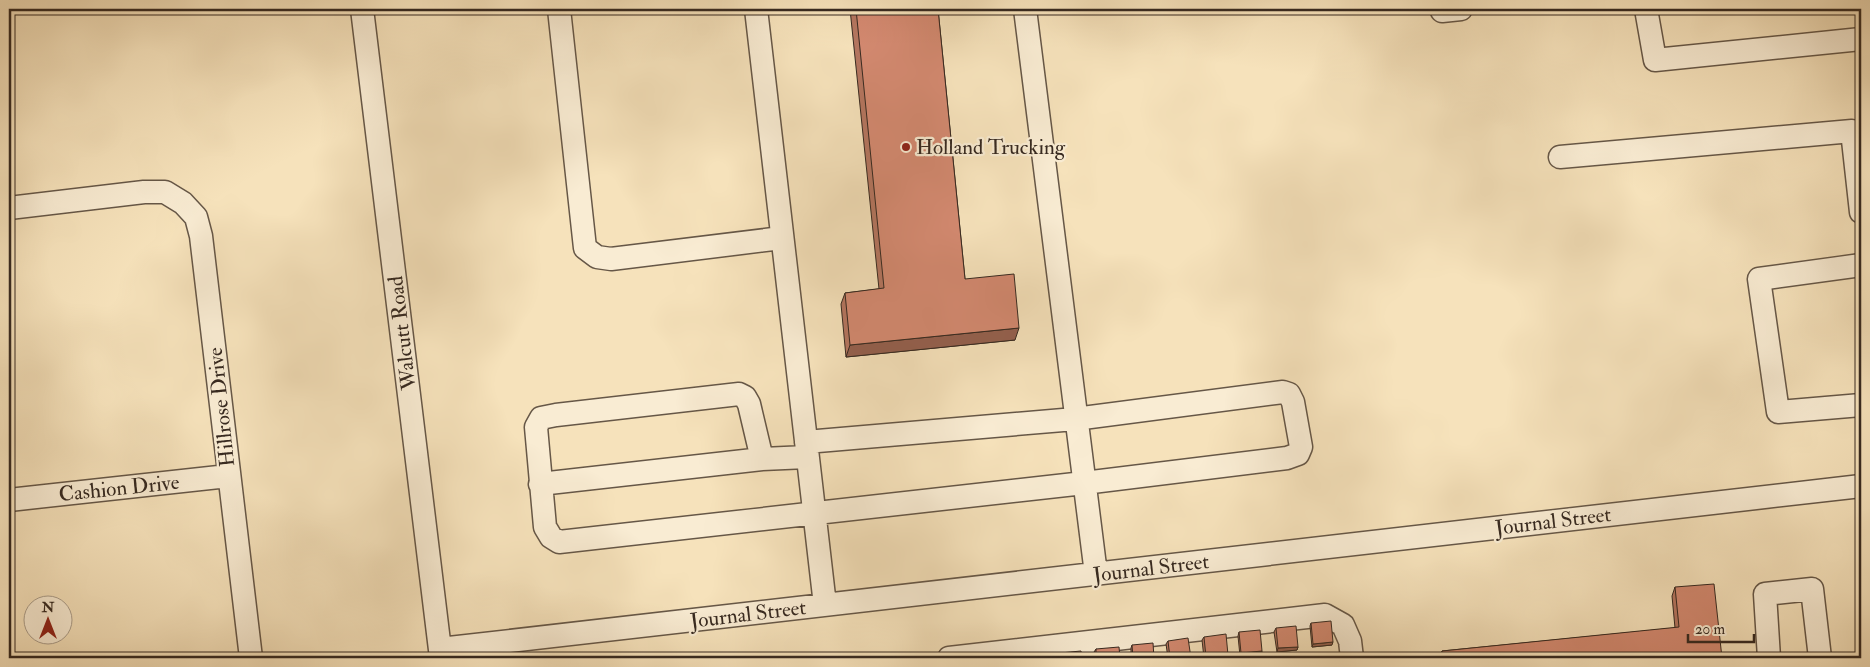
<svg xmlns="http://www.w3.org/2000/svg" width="1870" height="667" viewBox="0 0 1870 667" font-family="'IM FELL Double Pica',serif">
<rect width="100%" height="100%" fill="#f6e2bb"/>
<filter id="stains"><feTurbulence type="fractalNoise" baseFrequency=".004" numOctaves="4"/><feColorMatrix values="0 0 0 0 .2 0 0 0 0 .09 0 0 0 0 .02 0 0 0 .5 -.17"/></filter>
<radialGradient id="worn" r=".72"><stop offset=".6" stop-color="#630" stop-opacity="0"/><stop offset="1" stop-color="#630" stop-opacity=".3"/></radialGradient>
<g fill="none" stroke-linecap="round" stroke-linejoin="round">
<defs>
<path id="minor" d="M362 9 441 658
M559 9 585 248 597 257 611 259 782 238
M756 9 825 605
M1025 9 1096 574
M1442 9V11L1461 9
M1646 9 1655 60 1861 39
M1560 157 1852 131 1861 212
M9 208 144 192H165L183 203 196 217 201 236 251 658
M1861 265 1759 279 1778 412 1861 405
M806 442 1075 419 1283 392 1289 394 1293 402 1301 447 1298 454 1287 458 1084 483 559 542 551 537 545 527 536 427 541 418 556 415 739 394 745 397 749 404 762 459 807 457
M540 484 762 459
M9 500 228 476
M440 649 1861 486
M949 658 1325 615 1343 625 1350 641 1352 658
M1769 658 1765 594 1812 589 1820 658"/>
</defs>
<use href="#minor" stroke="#665747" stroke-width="25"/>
<use href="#minor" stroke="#f9ecd3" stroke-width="22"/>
</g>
<path fill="#b57660" stroke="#362920" d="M850 9H938L965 279 1015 340 846 357 841 304 845 293 879 289Z
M1675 587 1722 658H1439L1442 651 1675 628 1672 596Z
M1311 623 1332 645 1312 647 1310 626Z
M1276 628 1298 647 1297 650 1277 652 1274 632Z
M1239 632 1262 651 1261 654 1240 656 1238 636Z
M1204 637 1228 655 1227 658H1204L1202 640Z
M1168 641 1191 658H1168L1166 644Z
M1132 645 1154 658H1131V648Z
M1096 649 1120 658H1095L1094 652Z"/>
<path fill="#94604e" stroke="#362920" d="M1019 328 1015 340 846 357 850 345Z
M1333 642 1332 645 1312 647 1313 644Z
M1298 647 1297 650 1277 652 1278 648Z
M1262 651 1261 654 1240 656 1241 653Z
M1228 655 1227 658H1206V657Z"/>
<path fill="#d38970" stroke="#362920" d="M856 9H938L965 279 1014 274 1019 328 850 345 845 293 884 288Z
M1714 584 1722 658H1443L1442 651 1679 627 1675 587Z
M1331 621 1333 642 1313 644 1311 623Z
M1296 626 1298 647 1278 648 1276 628Z
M1260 630 1262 651 1241 653 1239 632Z
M1226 634 1228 655 1206 657 1204 637Z
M1188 638 1191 658H1170L1168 641Z
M1153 643 1154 658H1133L1132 645Z
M1119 647 1120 658H1096V649Z
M1081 651 1082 658H1061L1060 653Z
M1047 655V658H1024V657Z"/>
<circle fill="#8f2418" stroke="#f9ecd3" stroke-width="2" cx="906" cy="147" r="5"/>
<g text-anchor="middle" stroke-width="4.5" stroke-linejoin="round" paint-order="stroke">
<g font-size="21" fill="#362920" stroke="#f9ecd3" text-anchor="start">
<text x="916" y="154">Holland Trucking</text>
</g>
<g font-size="21" fill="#362920" stroke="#f9ecd3">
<text transform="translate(402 333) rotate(-97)" y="7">Walcutt Road</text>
<text transform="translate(221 407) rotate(-96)" y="7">Hillrose Drive</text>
<text transform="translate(119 488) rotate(-6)" y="7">Cashion Drive</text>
<text transform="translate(1553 521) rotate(-7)" y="7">Journal Street</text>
<text transform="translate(1151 568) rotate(-7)" y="7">Journal Street</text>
<text transform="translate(748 614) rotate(-7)" y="7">Journal Street</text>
</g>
</g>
<rect width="1870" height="667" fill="none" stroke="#f6e2bb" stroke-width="30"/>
<rect x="10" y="10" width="1850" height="647" fill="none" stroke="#362920" stroke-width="2.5"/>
<rect x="15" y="15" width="1840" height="637" fill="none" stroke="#362920"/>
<g transform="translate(48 620)"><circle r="24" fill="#f9ecd3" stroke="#ab9e8b"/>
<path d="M0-4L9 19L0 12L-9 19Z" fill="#8f2418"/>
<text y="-8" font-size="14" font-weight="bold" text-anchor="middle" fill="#362920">N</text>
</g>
<path d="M1688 634v8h66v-8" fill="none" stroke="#362920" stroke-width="2.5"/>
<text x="1695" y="634" font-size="15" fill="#362920" stroke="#f9ecd3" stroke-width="4" paint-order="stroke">20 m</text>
<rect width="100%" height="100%" filter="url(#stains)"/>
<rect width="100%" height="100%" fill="url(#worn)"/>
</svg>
